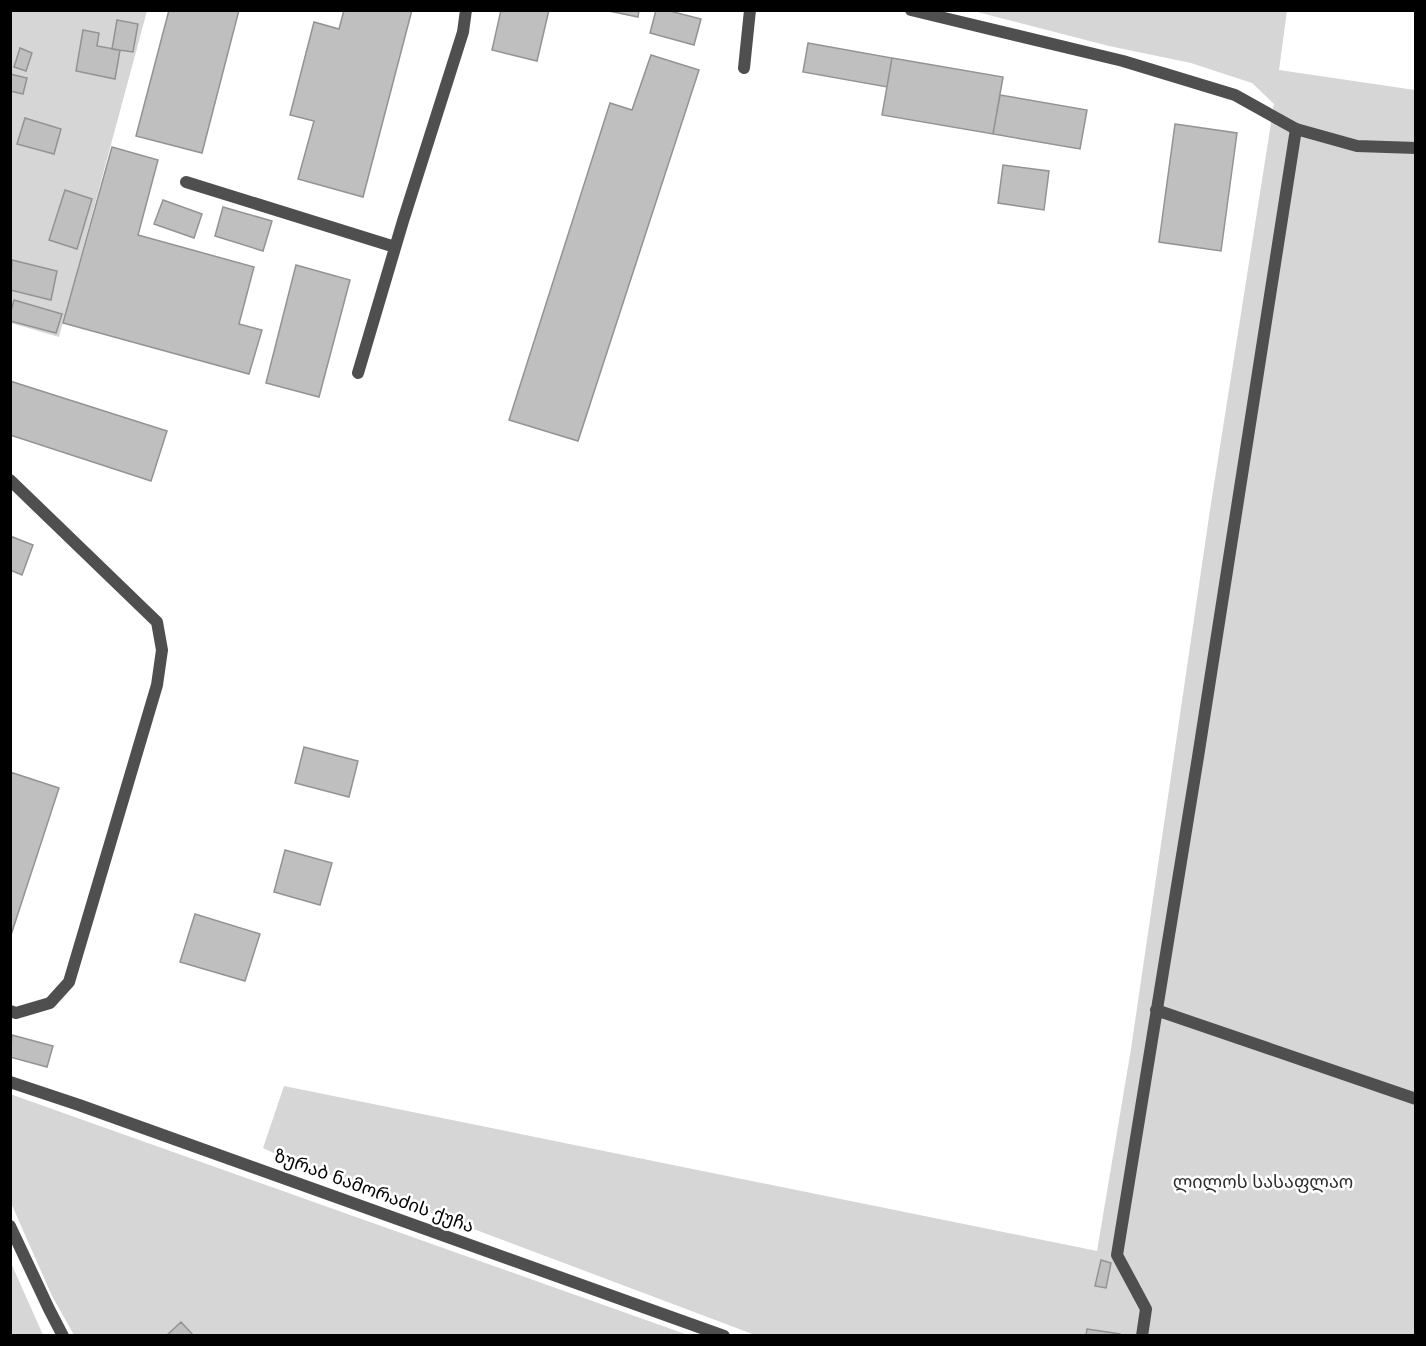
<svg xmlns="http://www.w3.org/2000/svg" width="1426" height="1346" viewBox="0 0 1426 1346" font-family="'Fira Sans','Noto Sans Georgian',sans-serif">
<rect width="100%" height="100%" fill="#fff"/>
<path fill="#d6d6d6" d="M10 11H147L59 337 11 323Z
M973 11H1287L1279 70 1415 90V1335H755L280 1156 263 1148 284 1086 1097 1251 1131 1049 1210 510 1274 104 1252 83 1191 63 1109 46Z
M10 1094 688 1335H74L52 1296 11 1203Z
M11 1263 43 1335H11Z"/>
<path fill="#bfbfbf" stroke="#939393" stroke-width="1.5" d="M169 10H239L202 153 136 136Z
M344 10H412L363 197 298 179 314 121 290 115 314 22 339 29Z
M501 10H549L537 61 492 50Z
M604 10H639L638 17Z
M656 10H666L701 19 694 45 650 33Z
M117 20 138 24 133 52 112 49Z
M83 30 99 33 97 46 120 50 115 79 76 71Z
M808 43 892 58 887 87 803 72Z
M20 48 32 53 26 71 14 67Z
M651 55 699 70 578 441 509 420 610 103 632 110Z
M892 58 1003 77 993 134 882 115Z
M10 74 27 78 23 94 10 91Z
M1000 95 1087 110 1080 149 993 134Z
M25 118 61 129 54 154 17 144Z
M1175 124 1237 133 1221 251 1159 242Z
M112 147 158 160 138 235 254 267 239 324 262 330 249 374 63 323Z
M1003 165 1049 171 1044 210 998 203Z
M65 190 92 199 77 249 49 240Z
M163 200 202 214 194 238 154 224Z
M223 207 272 221 263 251 215 236Z
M12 260 57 271 51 300 10 290Z
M296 265 350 280 319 397 266 383Z
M14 300 62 314 56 333 10 321V315Z
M10 381 167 431 151 481 10 435Z
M10 536 33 545 22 575 10 570Z
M304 747 358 761 349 797 295 783Z
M10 772 59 788 10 938Z
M285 850 332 863 320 905 274 892Z
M195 914 260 934 245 981 180 962Z
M12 1035 53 1046 47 1067 10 1057Z
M1101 1260 1111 1263 1106 1288 1095 1286Z
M181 1322 194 1336H166Z
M1087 1329 1120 1334V1336H1086Z"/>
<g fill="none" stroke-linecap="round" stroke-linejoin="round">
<path stroke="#4f4f4f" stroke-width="12" d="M186 182 395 247
M358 373 403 221 463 32 466 10
M10 480 157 622 162 650 157 685 69 982 50 1003 16 1013 10 1011
M1156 1010 1416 1099
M10 1226 49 1309 63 1336
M1142 1336 1146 1309 1117 1255 1198 757 1296 129"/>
<path stroke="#4f4f4f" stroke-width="12" d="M911 10 1123 61 1235 95 1296 129 1357 146 1416 148
M744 68 750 10
M10 1082 79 1105 724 1336"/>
</g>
<g text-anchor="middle" stroke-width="5" stroke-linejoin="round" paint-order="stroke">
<g font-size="18" fill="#2d2d2d" stroke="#fff">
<text x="1263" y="1188">ლილოს სასაფლაო</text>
</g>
<g font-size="18" fill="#000" stroke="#fff">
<text transform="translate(374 1191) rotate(20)" y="6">ზურაბ ნამორაძის ქუჩა</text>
</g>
</g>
<rect width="1426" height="1346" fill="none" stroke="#000000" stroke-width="24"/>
</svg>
